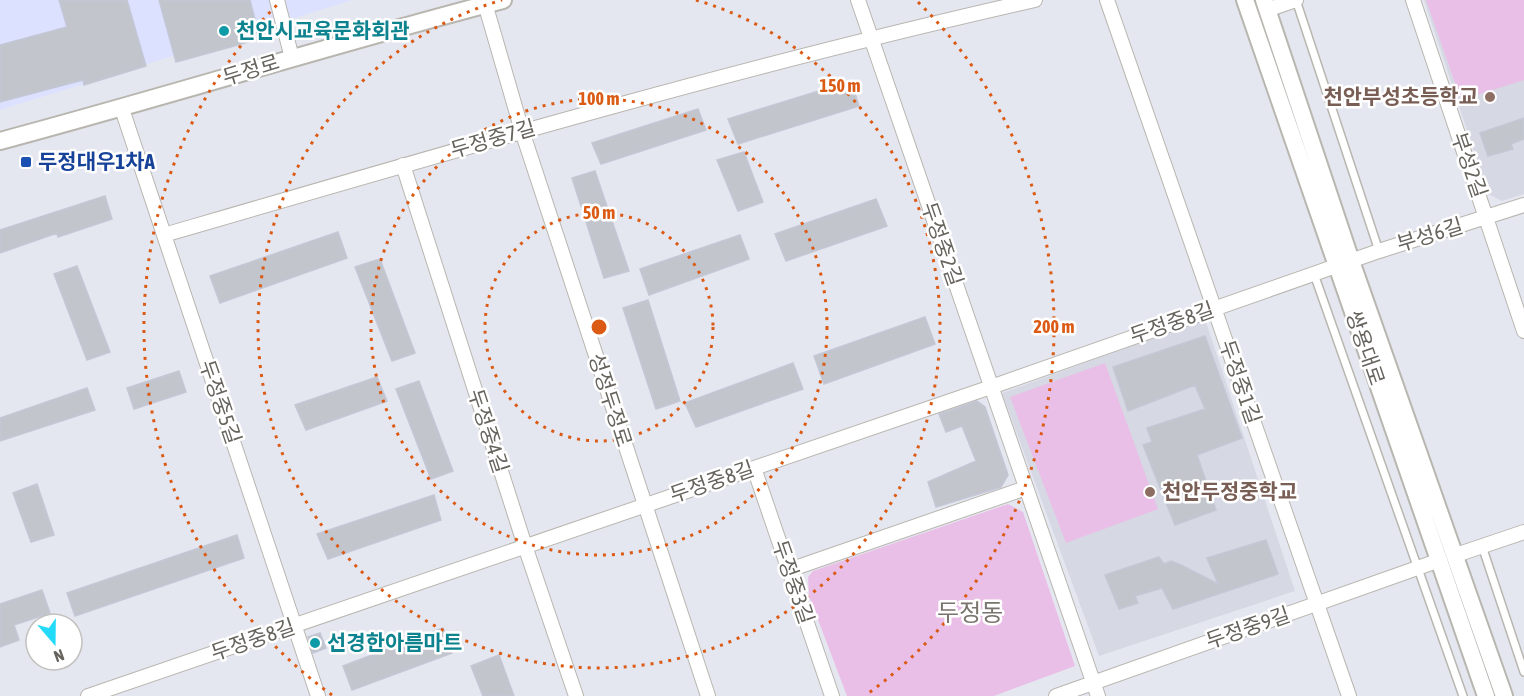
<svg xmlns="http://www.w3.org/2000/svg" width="1524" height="696" viewBox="0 0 1524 696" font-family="'Asap Condensed','Noto Sans KR',sans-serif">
<rect width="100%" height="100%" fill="#e5e7f0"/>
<path fill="#dbe1ff" d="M0 0H352L0 110Z"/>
<path fill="#d6d8e3" d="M1424 0H1524V194L1502 201 1488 194Z
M1205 319 1295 591 1099 656 1002 393Z"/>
<path fill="#eabfe7" d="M1426 0H1524V80L1461 100Z
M1105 363 1158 509 1066 543 1010 397Z
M1008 504 1023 512 1075 666 994 696H847L809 596 808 577 813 571Z"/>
<path fill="#c2c5cc" stroke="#c3c7d6" stroke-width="1.5" d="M59 0H127L146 66 84 85 83 80 0 102V45L67 27Z
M159 0H250L260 39 176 62Z
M851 81 859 106 738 144 728 119Z
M698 109 706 130 601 164 592 143Z
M1524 118V139L1511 144 1513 149 1488 156 1480 133Z
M744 152 763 202 738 211 717 160Z
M595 171 629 271 604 278 572 178Z
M105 196 112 219 58 237 57 233 0 253V230Z
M876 199 887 226 786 261 775 234Z
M338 232 347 258 220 303 210 276Z
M740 235 749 259 649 295 640 269Z
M380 259 415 353 392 361 355 267Z
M77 266 110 352 87 360 54 274Z
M648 300 680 401 656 409 623 308Z
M925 317 935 344 824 384 814 356Z
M1205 336 1242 438 1197 455 1216 510 1175 525 1143 445 1152 442 1147 428 1205 409 1195 385 1128 411 1113 367Z
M793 363 803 389 696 427 685 403Z
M179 371 186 392 134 409 127 388Z
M377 377 387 401 306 430 295 405Z
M419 381 453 471 431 479 396 389Z
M87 388 95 410 0 441V418Z
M977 401 985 407 1008 475 1001 487 936 507 928 482 976 461 962 426 946 432 939 414Z
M37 484 54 535 31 542 13 493Z
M434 495 441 520 328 559 317 534Z
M237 535 244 558 75 616 67 593Z
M1266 540 1278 574 1173 609 1162 588 1135 596 1138 603 1119 609 1105 575 1159 557 1164 564 1171 561 1181 565 1218 584 1207 558Z
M42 590 50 613 14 625 19 640 0 647V604Z
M443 628 452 653 352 690 343 666Z
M320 633 326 648 313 653 308 637Z
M499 655 514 696H483L471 666Z"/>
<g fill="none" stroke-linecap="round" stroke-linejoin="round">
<defs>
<path id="service" d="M1296 0 1379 251
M1314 274 1463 696
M1482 546 1524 672"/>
<path id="minor" d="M277 0 292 58
M484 0 522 131 708 696
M858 0 1098 696
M1107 0 1349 696
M1413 0 1524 331
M1267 10 1296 0
M122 109 318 696
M403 165 525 546 576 696
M164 235C452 151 741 66 1035 0
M754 468 832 696
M1456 555 1524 532
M789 570 1026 488
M88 696 991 387 1379 251 1524 205
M1056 696 1440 560"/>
<path id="tertiary" d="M1245 0 1486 696
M1264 0 1351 261 1504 696
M0 141C168 96 334 44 503 0"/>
</defs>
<use href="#service" stroke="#b9b6b0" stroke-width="10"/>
<use href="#minor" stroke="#b9b6b0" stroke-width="16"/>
<use href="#tertiary" stroke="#b9b6b0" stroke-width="20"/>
<use href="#service" stroke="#fff" stroke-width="7"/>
<use href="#minor" stroke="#fff" stroke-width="14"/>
<use href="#tertiary" stroke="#fff" stroke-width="16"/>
</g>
<g fill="none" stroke="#db5a14" stroke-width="3" stroke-dasharray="3 6">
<circle cx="599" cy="327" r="114"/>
<circle cx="599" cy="327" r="228"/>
<path d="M696 0A341 341 0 1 1 502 0"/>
<path d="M332 695A455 455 0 0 1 280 2M918 2A455 455 0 0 1 866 695"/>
</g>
<g fill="#0f9aa8" stroke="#fff" stroke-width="2">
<circle cx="224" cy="31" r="6"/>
<circle cx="315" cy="643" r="6"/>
</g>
<g fill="#8d6e63" stroke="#fff" stroke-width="2">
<circle cx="1490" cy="97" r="6"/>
<circle cx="1150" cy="492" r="6"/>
</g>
<rect fill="#1a4fb4" stroke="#fff" stroke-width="2" x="20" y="156" width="12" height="12" rx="3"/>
<g text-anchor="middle" stroke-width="5" stroke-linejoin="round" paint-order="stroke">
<g font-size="21" font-weight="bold" fill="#0d838f" stroke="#fff" text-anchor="start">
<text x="236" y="38">천안시교육문화회관</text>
<text x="327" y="650">선경한아름마트</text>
</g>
<g font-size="21" fill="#67635d" stroke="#fff">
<text transform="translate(251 70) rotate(-17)" y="7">두정로</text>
<text transform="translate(493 139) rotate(-16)" y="7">두정중7길</text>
<text transform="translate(1469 165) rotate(71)" y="7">부성2길</text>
<text transform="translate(1430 235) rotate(-17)" y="7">부성6길</text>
<text transform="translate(942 244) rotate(71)" y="7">두정중2길</text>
<text transform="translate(1172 323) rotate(-19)" y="7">두정중8길</text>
<text transform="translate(1365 348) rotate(71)" y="7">쌍용대로</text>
<text transform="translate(1240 382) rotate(71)" y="7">두정중1길</text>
<text transform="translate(610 400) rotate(72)" y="7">성정두정로</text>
<text transform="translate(220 402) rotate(71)" y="7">두정중5길</text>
<text transform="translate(488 431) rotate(72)" y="7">두정중4길</text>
<text transform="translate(712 482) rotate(-19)" y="7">두정중8길</text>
<text transform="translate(793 582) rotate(71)" y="7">두정중3길</text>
<text transform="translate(1248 628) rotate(-19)" y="7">두정중9길</text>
<text transform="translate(253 640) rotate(-19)" y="7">두정중8길</text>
</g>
<g font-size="21" font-weight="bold" fill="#785e54" stroke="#fff" text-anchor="end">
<text x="1478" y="104">천안부성초등학교</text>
<text x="1162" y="499" text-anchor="start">천안두정중학교</text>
</g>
<g font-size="21" font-weight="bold" fill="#164399" stroke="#fff" text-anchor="start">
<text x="38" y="169">두정대우1차A</text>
</g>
<g font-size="24" fill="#79746d" stroke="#fff">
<text x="970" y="621">두정동</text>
</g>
</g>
<circle cx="599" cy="327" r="9" fill="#db5a14" stroke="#fff" stroke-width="3"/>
<g font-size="18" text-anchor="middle" font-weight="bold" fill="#db5a14" stroke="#fff" stroke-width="5" stroke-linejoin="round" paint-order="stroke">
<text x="840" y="92">150 m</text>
<text x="599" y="105">100 m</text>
<text x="599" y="219">50 m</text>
<text x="1054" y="333">200 m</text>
</g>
<g transform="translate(54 642) rotate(160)"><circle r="28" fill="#ffffff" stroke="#c2c1be" stroke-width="1.5"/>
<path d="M0-4.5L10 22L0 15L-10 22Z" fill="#23dbf9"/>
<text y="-9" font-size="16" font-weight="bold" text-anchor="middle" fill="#67635d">N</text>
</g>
</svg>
